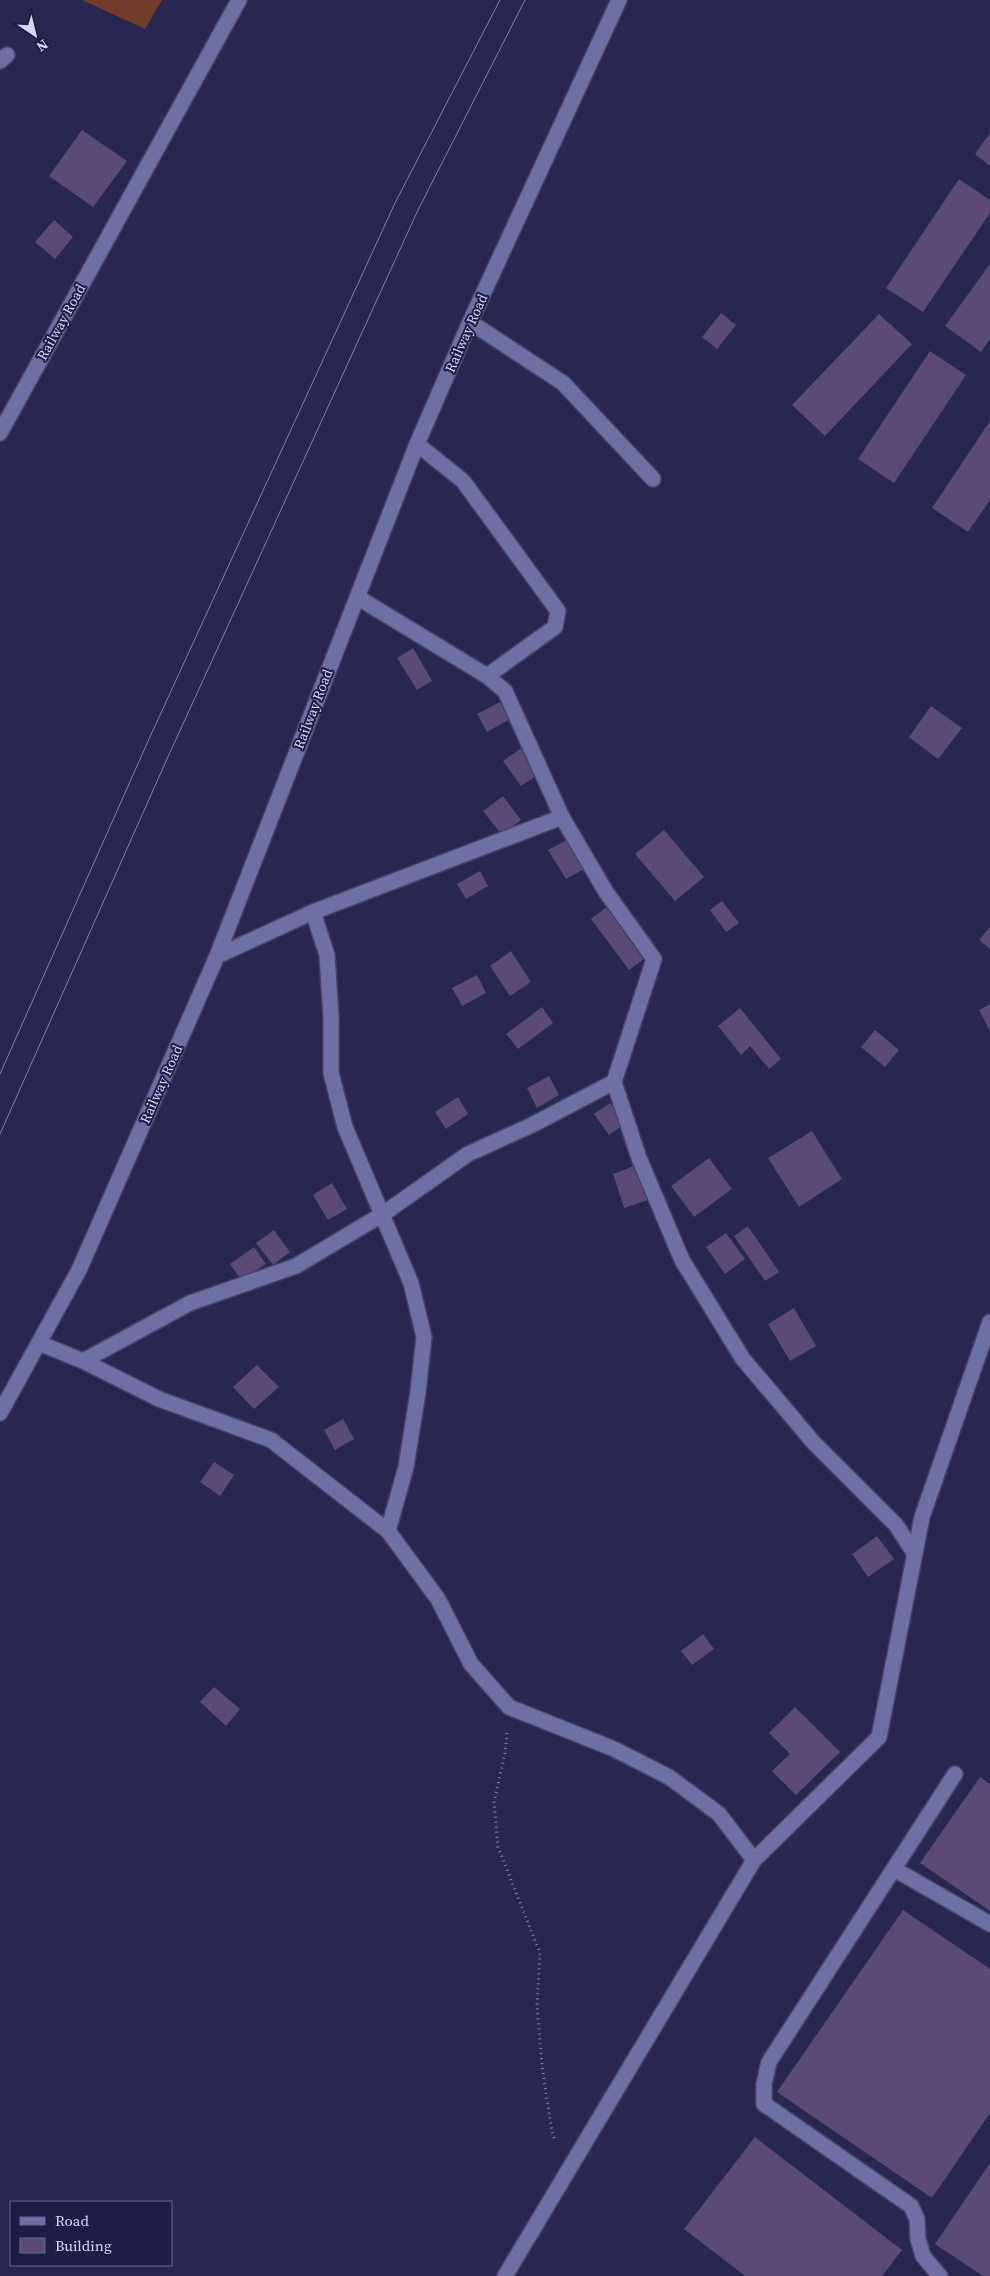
<svg xmlns="http://www.w3.org/2000/svg" width="990" height="2276" viewBox="0 0 990 2276" font-family="'Source Serif 4',serif">
<rect width="100%" height="100%" fill="#272752"/>
<path fill="#6f3d29" d="M82 0H162L145 29Z"/>
<path fill="#5b4977" d="M82 130 127 161 93 207 49 176Z
M990 133V166L975 154Z
M959 179 990 200V213L923 312 886 288Z
M54 220 73 237 55 259 35 242Z
M990 264V339L981 352 945 326Z
M721 313 736 325 717 349 702 337Z
M879 314 912 344 825 436 792 405Z
M930 351 966 375 894 483 858 459Z
M990 421V500L968 532 932 508Z
M413 648 432 681 417 690 397 658Z
M502 701 512 718 487 732 477 714Z
M931 706 962 728 938 759 909 737Z
M523 747 542 772 521 786 503 761Z
M503 796 521 820 502 835 483 811Z
M664 830 704 877 675 901 635 854Z
M569 839 586 868 566 879 548 850Z
M480 871 488 886 466 899 457 884Z
M722 901 739 923 726 932 710 910Z
M608 906 645 958 629 970 591 919Z
M990 927V949L979 940Z
M511 951 531 982 510 996 490 966Z
M477 975 486 993 462 1006 452 988Z
M990 1004V1031L979 1010Z
M542 1007 553 1023 518 1049 506 1034Z
M740 1008 781 1059 769 1069 750 1046 741 1055 718 1026Z
M875 1030 899 1050 885 1067 861 1047Z
M549 1076 559 1095 537 1108 527 1088Z
M458 1097 468 1114 446 1129 435 1112Z
M610 1103 625 1124 609 1135 594 1114Z
M812 1131 842 1179 799 1207 768 1158Z
M709 1158 732 1189 694 1217 671 1186Z
M639 1164 651 1199 624 1208 613 1174Z
M332 1183 347 1209 328 1220 313 1195Z
M748 1226 779 1272 765 1281 734 1236Z
M274 1230 290 1252 273 1265 256 1243Z
M726 1233 745 1259 725 1274 706 1247Z
M254 1247 266 1264 241 1280 230 1264Z
M794 1308 816 1346 790 1361 768 1324Z
M257 1365 279 1387 254 1409 233 1387Z
M343 1419 354 1439 335 1450 324 1430Z
M214 1462 234 1475 220 1496 200 1482Z
M877 1536 894 1559 868 1577 852 1554Z
M703 1634 714 1649 692 1665 681 1651Z
M214 1687 240 1709 226 1726 200 1702Z
M795 1707 840 1752 796 1795 772 1771 790 1754 769 1733Z
M980 1777 990 1784V1911L920 1863Z
M903 1910 990 1969V2113L932 2198 777 2092Z
M755 2137 902 2250 882 2276H745L684 2229Z
M990 2163V2276H983L935 2244Z"/>
<g fill="none" stroke-linecap="round" stroke-linejoin="round">
<defs>
<path id="minor" d="M0 61 7 55
M470 322 563 383 653 479
M0 433 239 0
M417 444 463 481 558 611 555 627 487 676
M357 597 487 676 505 691 562 817 606 892 654 959 614 1082 639 1158 682 1260 743 1359 814 1443 896 1525 915 1554
M217 956 313 912 562 817
M39 1343 83 1361 159 1399 271 1440 388 1531 406 1467 418 1392 424 1337 411 1283 345 1127 331 1073V1017L327 955 313 912
M83 1361 190 1303 296 1266 383 1214 468 1154 532 1125 614 1082
M0 1413 79 1270 217 956 417 444 470 322 619 0
M388 1531 438 1599 471 1664 509 1707 614 1749 669 1777 719 1814 754 1860
M894 1869 990 1924
M505 2276 754 1860 879 1737 922 1517 990 1322
M940 2276 923 2256 918 2239 917 2219 911 2206 764 2104V2084L769 2062 955 1774"/>
</defs>
<use href="#minor" stroke="#454368" stroke-width="18"/>
<path stroke="#8587aa" stroke-width="3" stroke-dasharray="1 4" stroke-linecap="butt" d="M507 1733 505 1754 494 1802 498 1847 540 1953 537 2006 542 2066 552 2132 555 2140"/>
<use href="#minor" stroke="#6d70a2" stroke-width="15"/>
<path stroke="#7e7fa3" stroke-width="1" d="M0 1074 149 739 395 203 500 0
M0 1134 167 759 418 210 525 0"/>
</g>
<g text-anchor="middle" stroke-width="4" stroke-linejoin="round" paint-order="stroke">
<g font-size="14" fill="#d6d9f5" stroke="#1e1d47">
<text transform="translate(61 322) rotate(-61)" y="5">Railway Road</text>
<text transform="translate(466 333) rotate(-66)" y="5">Railway Road</text>
<text transform="translate(313 709) rotate(-69)" y="5">Railway Road</text>
<text transform="translate(161 1084) rotate(-66)" y="5">Railway Road</text>
</g>
</g>
<rect x="10" y="2201" width="162" height="65" fill="#1e1d47" stroke="#68688d"/>
<rect x="20" y="2217" width="25" height="8" fill="#6d70a2" stroke="#68688d"/>
<text x="55" y="2226" font-size="15" fill="#d6d9f5">Road</text>
<rect x="20" y="2238" width="25" height="15" fill="#5b4977" stroke="#68688d"/>
<text x="55" y="2251" font-size="15" fill="#d6d9f5">Building</text>
<g transform="translate(35 35) rotate(145)" stroke="#1e1d47" stroke-width="4" paint-order="stroke">
<path d="M0-4L9 19L0 12L-9 19Z" fill="#d6d9f5"/>
<text y="-8" font-size="14" font-weight="bold" text-anchor="middle" fill="#d6d9f5">N</text>
</g>
</svg>
